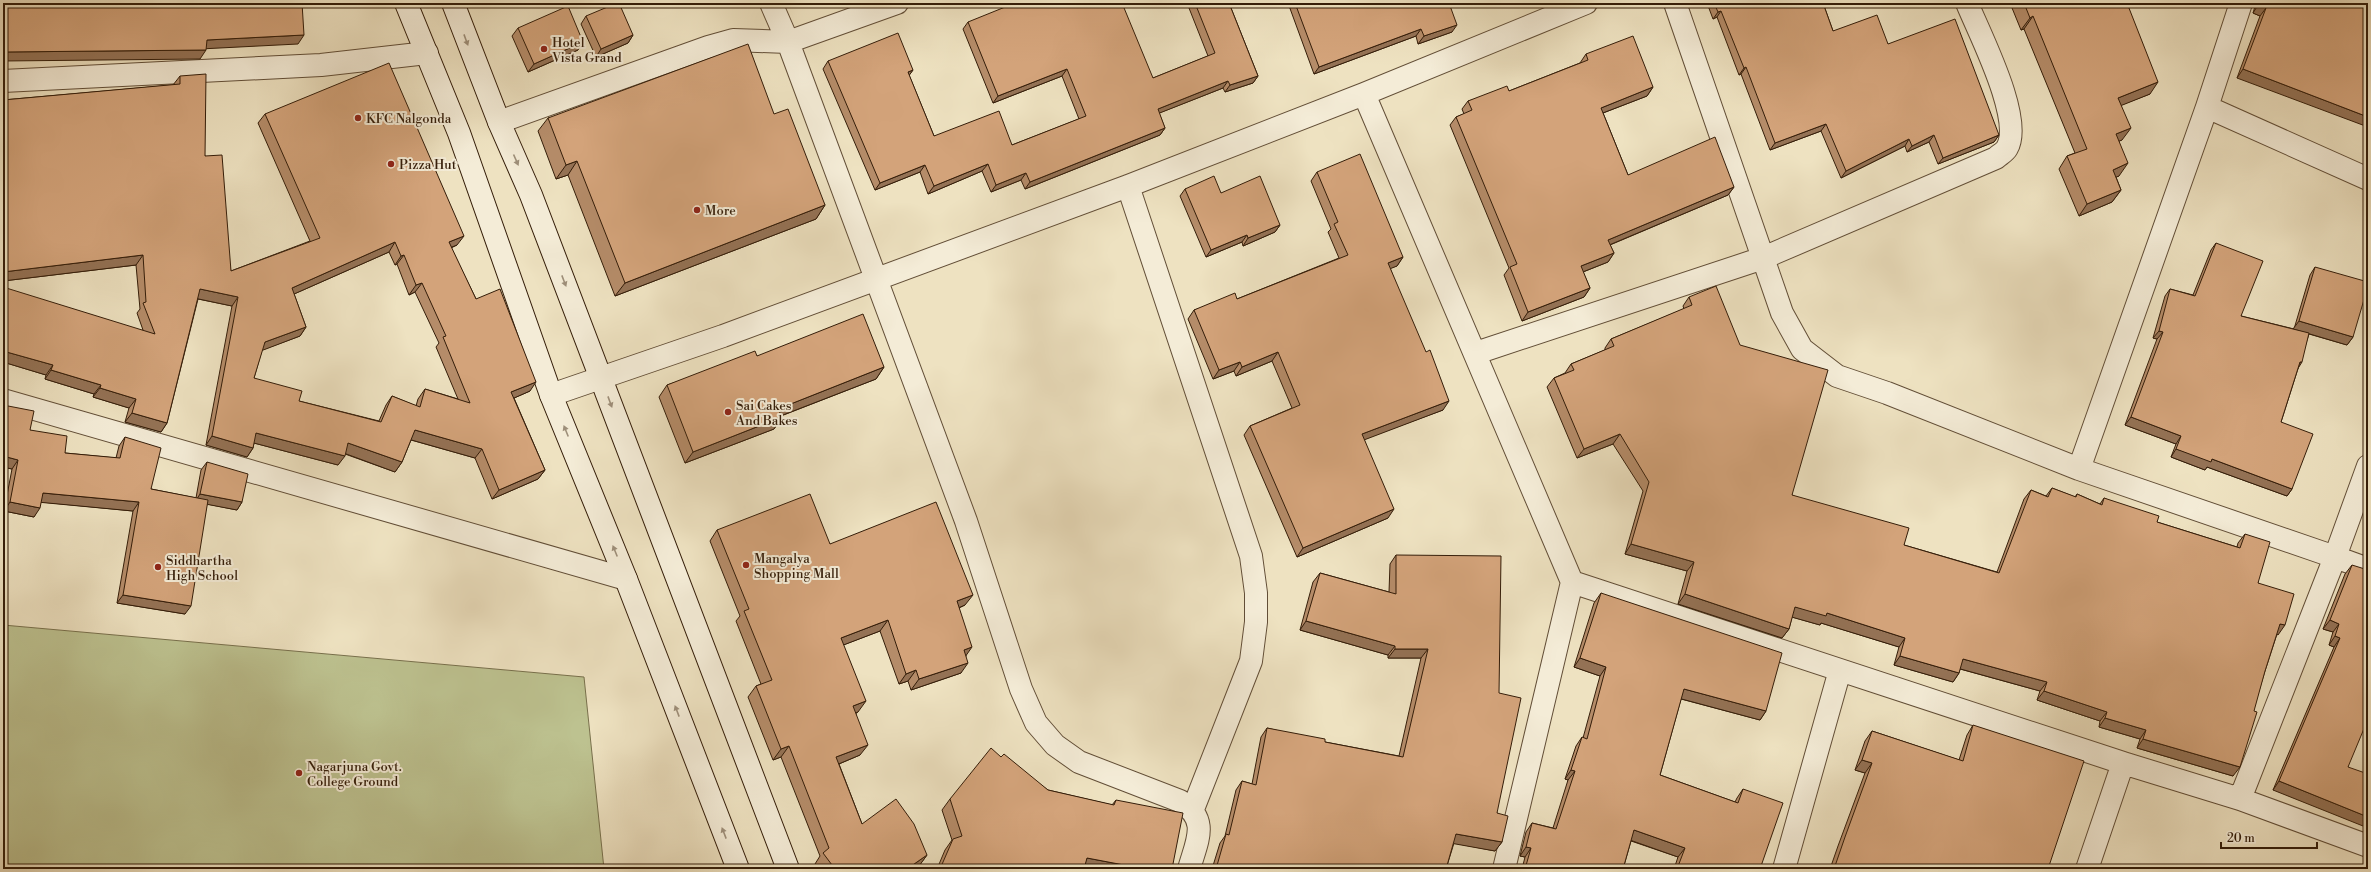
<svg xmlns="http://www.w3.org/2000/svg" width="2371" height="872" viewBox="0 0 2371 872" font-family="'Libre Bodoni',serif">
<rect width="100%" height="100%" fill="#eee2c1"/>
<filter id="stains"><feTurbulence type="fractalNoise" baseFrequency=".005" numOctaves="4"/><feColorMatrix values="0 0 0 0 .2 0 0 0 0 .09 0 0 0 0 .02 0 0 0 .5 -.17"/></filter>
<radialGradient id="worn" r=".72"><stop offset=".6" stop-color="#630" stop-opacity="0"/><stop offset="1" stop-color="#630" stop-opacity=".3"/></radialGradient>
<path fill="#bdc290" stroke="#78704c" d="M3 625 584 677 604 869H3Z"/>
<g fill="none" stroke-linecap="round" stroke-linejoin="round">
<defs>
<path id="street" d="M771 3 788 42 966 521 1021 689 1036 723 1055 745 1079 762 1180 801C1210 820 1197 840 1189 869
M1675 3 1782 313 1802 349 1837 376 1887 393 2079 469 2335 557 2368 466
M2241 3 2207 107 2368 179
M3 81 321 65 427 53
M1364 94 1572 582 1504 869
M499 122 708 47 733 40 788 42 897 3
M1128 186 1251 556 1256 593V622L1251 661 1193 809
M1476 353 1763 258 1996 158C1999 155 2005 152 2007 148 2024 119 1979 33 1967 3
M551 395 723 336 1128 186 1364 94 1586 3
M3 400 626 579
M2079 469 2207 107
M1572 582 2123 763
M2240 799 2335 557 2368 569
M1784 869 1840 670
M2087 869 2123 763 2240 799 2368 846"/>
<path id="secondary" d="M406 3 459 133 551 395 626 579 738 869
M453 3 499 122 531 195 788 869"/>
</defs>
<use href="#street" stroke="#624e37" stroke-width="24"/>
<use href="#secondary" stroke="#341d09" stroke-width="24"/>
<use href="#street" stroke="#f4ecd7" stroke-width="22"/>
<use href="#secondary" stroke="#f4ecd7" stroke-width="22"/>
</g>
<path fill="#b58c69" stroke="#341d09" fill-rule="evenodd" d="M1187 3H1229L1258 76 1253 83 1225 92 1223 88 1159 113 1165 128 1160 135 1025 189 1021 180 991 192 982 171 928 194 920 172 875 190 823 69 828 61 913 70 909 75 934 136 1012 145 1079 119 1062 76 993 103 963 29 968 22 1153 78 1208 56Z
M1288 3H1449L1452 32 1418 44 1416 36 1314 74Z
M1707 3H1823L1833 31 1888 44 1999 135 1994 142 1938 164 1929 142 1907 152 1905 146 1841 178 1821 131 1770 150 1741 74 1739 75 1717 17 1713 19Z
M2010 3H2127L2150 94 2121 105 2122 140 2119 141V176L2116 177 2121 190 2112 202 2079 216 2059 169 2067 156 2075 153 2024 29 2021 30Z
M2256 3H2368L2237 78 2260 16 2253 13Z
M586 16 633 35 628 43 596 57 581 24Z
M518 28 578 50 528 72 512 36Z
M1586 54 1653 87 1647 96 1603 113 1628 175 1734 187 1728 195 1610 245 1614 253 1608 262 1583 272 1590 288 1584 297 1522 321 1504 275 1509 268 1450 125 1456 117 1464 114 1462 109 1468 101 1509 91 1580 63Z
M180 76 205 156 231 271 310 241 258 123 265 114 457 245 451 248 476 299 530 391 514 398 545 470 538 479 492 499 475 458 411 440 402 462 395 472 345 454 338 465 254 443 253 448 247 457 206 445 232 306 198 299 167 423 161 432 125 422 129 408 93 397 94 394 45 379 46 375 3 362 143 330 137 313 140 309 136 265 3 281V100L173 85ZM389 252 395 265 397 264 409 295 415 292 439 343 436 347 458 399 425 389 418 399 416 406 392 396 386 405 379 421 299 401 254 378 262 350 300 336 306 327 294 294Z
M774 114 825 205 816 219 615 296 568 175 556 179 538 131 548 118Z
M1317 172 1403 257 1397 266 1390 268 1443 410 1364 439 1388 518 1297 557 1244 435 1250 426 1292 408 1272 361 1236 376 1234 371 1213 379 1188 319 1194 310 1237 299 1339 258 1328 232 1331 229 1311 181Z
M1185 189 1221 193 1280 225 1275 232 1243 246 1242 242 1206 257 1180 196Z
M2216 243 2241 316 2294 329 2310 275 2315 267 2353 337 2347 345 2309 334 2281 422 2292 489 2287 496 2207 467 2205 470 2171 457 2176 444 2125 425 2157 339 2153 338 2165 296 2170 289 2193 295 2211 250Z
M1689 297 1792 495 1904 545 1997 572 2024 499 2031 490 2046 496 2052 488 2075 497 2077 494 2100 504 2104 498 2157 522 2237 547 2238 543 2245 534 2258 583 2278 635 2277 634 2265 671 2233 776 2137 748 2140 739 2099 727 2100 721 2037 700 2040 691 1960 669 1959 673 1953 682 1894 665 1899 647 1821 623 1820 625 1792 617 1789 629 1782 638 1678 604 1687 571 1625 554 1643 491 1613 444 1577 458 1547 387 1554 378 1565 373 1571 364 1605 350V348L1611 339 1684 309 1683 306Z
M757 356 884 367 876 379 781 416 782 417 774 429 685 463 659 397 667 385Z
M3 405 30 430 65 453 116 458 119 446 125 437 151 489 196 498 201 470 207 462 242 502 237 510 207 504 185 614 117 603 133 511 41 502 34 517 4 511 12 469 3 467Z
M717 530 830 544 965 605 959 608 966 656 961 673 911 690 908 681 899 684 880 631 843 645 858 712 856 713 860 755 839 764 862 824 927 855 919 866 915 869H819L815 864 820 856 781 757 773 760 748 697 756 686 761 684 736 621 740 616 710 541Z
M1396 555 1497 813 1502 842 1495 851 1454 843 1446 869H1212L1220 843 1225 836 1236 790 1242 781 1252 784 1261 737 1267 728 1325 742 1399 756 1421 658H1388V655L1300 630 1313 582 1320 573 1389 592 1390 564Z
M2352 565 2348 767 2273 790 2334 647 2329 645 2333 632 2323 629 2345 574Z
M1601 593 1766 711 1760 720 1681 699 1660 775 1735 802 1737 798 1743 789 1760 869H1674L1678 857 1631 841 1623 869H1522L1525 857 1520 856 1526 832 1532 823 1553 828 1568 780 1565 779 1576 746 1582 737 1583 738 1600 676 1574 667 1594 603Z
M1973 725 2048 869H1830L1838 846 1865 773 1855 770 1865 741 1872 731 1959 760 1967 735Z
M1001 757 1048 790 1112 805 1116 800 1172 869H937L945 850 952 840 942 810 950 799Z"/>
<path fill="#947255" stroke="#341d09" d="M2258 5 2266 8 2260 16 2253 13Z
M1721 11 1717 17 1713 19 1718 12Z
M2033 16 2024 29 2021 30 2030 18Z
M1457 25 1452 32 1418 44 1424 36Z
M1421 29 1416 36 1314 74 1319 67Z
M304 35 298 44 200 49 207 40Z
M633 35 628 43 596 57 601 49Z
M583 42 578 50 528 72 534 64Z
M206 50 200 59 3 61V52Z
M1746 67 1741 74 1739 75 1744 68Z
M1067 69 1062 76 993 103 998 96Z
M2243 69 2368 117V127L2237 78Z
M913 70 908 77V72Z
M1258 76 1253 83 1225 92 1230 85Z
M1228 81 1223 88 1152 116 1158 109Z
M2158 82 2150 94 2110 110 2118 98Z
M1653 87 1647 96 1595 116 1601 108Z
M1826 124 1821 131 1770 150 1775 143Z
M1165 128 1160 135 1025 189 1030 182Z
M2131 128 2122 140 2107 146 2116 134Z
M1934 135 1929 142 1907 152 1912 146Z
M1999 135 1994 142 1938 164 1943 158Z
M1909 139 1905 146 1841 178 1846 171Z
M577 161 568 175 556 179 566 165Z
M2128 163 2119 176 2104 182 2113 170Z
M988 164 982 171 928 194 934 186Z
M925 165 920 172 875 190 880 183Z
M1026 173 1021 180 991 192 996 185Z
M1734 187 1728 195 1602 248 1608 240Z
M2121 190 2112 202 2079 216 2087 204Z
M825 205 816 219 615 296 625 283Z
M1280 225 1275 232 1243 246 1248 238Z
M1247 235 1242 242 1206 257 1211 250Z
M464 236 457 245 442 251 449 242Z
M395 242 389 252 285 298 292 288Z
M1614 253 1608 262 1575 275 1581 266Z
M143 255 136 265 3 281V272Z
M404 255 397 264 395 265 401 256Z
M1403 257 1397 266 1382 272 1388 263Z
M422 283 415 292 409 295 416 285Z
M1590 288 1584 297 1522 321 1528 312Z
M200 289 238 297 232 306 194 298Z
M2299 321 2353 337 2347 345 2293 329Z
M306 327 300 336 258 352 265 342Z
M2159 331 2163 332 2157 339 2153 338Z
M3 351 53 365 46 375 3 362Z
M1278 352 1272 361 1236 376 1242 367Z
M1240 362 1234 371 1213 379 1219 370Z
M2300 362H2302L2297 370Z
M884 367 876 379 770 420 778 409Z
M51 370 101 385 94 394 45 379Z
M536 382 530 391 505 402 511 392Z
M100 388 136 399 129 408 93 397Z
M1449 401 1443 410 1356 443 1362 434Z
M132 413 167 423 161 432 125 422Z
M782 417 774 429 685 463 693 452Z
M2131 417 2181 436 2176 444 2125 425Z
M415 430 482 449 475 458 408 439Z
M256 433 345 456 338 465 250 442Z
M1620 434 1613 444 1577 458 1584 449Z
M212 436 253 448 247 457 206 445Z
M348 443 402 462 395 472 341 452Z
M2176 449 2212 459 2292 489 2287 496 2207 467 2205 470 2171 457Z
M3 456 18 460 12 469 3 467Z
M545 470 538 479 492 499 499 490Z
M43 493 139 502 133 511 37 502Z
M200 494 242 502 237 510 195 502Z
M10 502 40 508 34 517 4 511Z
M1394 509 1388 518 1297 557 1303 548Z
M1631 544 1694 562 1687 571 1625 554Z
M1685 594 1789 629 1782 638 1678 604Z
M123 595 191 606 185 614 117 603Z
M973 595 965 605 949 612 957 601Z
M1795 607 1827 613 1905 638 1899 647 1821 623 1820 625 1788 616Z
M888 620 880 631 833 649 841 638Z
M2330 620 2339 624 2333 632 2323 629Z
M1306 621 1395 646 1388 655 1300 630Z
M2280 624 2285 625 2278 635 2274 633Z
M2335 636 2340 638 2334 647 2329 645Z
M972 647 965 657 964 650Z
M1395 649H1428L1421 658H1388Z
M1900 656 1959 673 1953 682 1894 665Z
M1580 658 1606 667 1600 676 1574 667Z
M1963 659 2047 682 2040 691 1957 668Z
M968 663 961 673 911 690 919 679Z
M916 670 908 681 899 684 906 674Z
M1684 689 1766 711 1760 720 1678 698Z
M2044 691 2107 712 2100 721 2037 700Z
M866 701 858 712 846 717 853 706Z
M2105 718 2146 730 2140 739 2099 727Z
M2143 739 2240 767 2233 776 2137 748Z
M868 745 860 755 829 768 836 757Z
M789 746 781 757 773 760 781 749Z
M1862 760 1872 763 1865 773 1855 770Z
M1571 770 1575 771 1568 780 1565 779Z
M2279 781 2368 817V828L2273 790Z
M1634 830 1685 848 1678 857 1627 839Z
M1456 834 1502 842 1495 851 1450 843Z
M1526 847 1531 848 1525 857 1520 856Z
M927 855 919 866 915 869H907Z
M1087 858 1145 869H1082Z"/>
<path fill="#d3a37a" stroke="#341d09" fill-rule="evenodd" d="M3 3H302L304 35 207 40 206 50 3 52Z
M617 3H619L633 35 601 49 586 16Z
M1015 3H1122L1153 78 1215 53 1195 3H1229L1258 76 1230 85 1228 81 1158 109 1165 128 1030 182 1026 173 996 185 988 164 934 186 925 165 880 183 828 61 898 33 913 70 908 72 934 136 999 111 1012 145 1086 116 1067 69 998 96 968 22Z
M1295 3H1449L1457 25 1424 36 1421 29 1319 67Z
M1714 3H1823L1833 31 1877 15 1888 44 1955 19 1999 135 1943 158 1934 135 1912 146 1909 139 1846 171 1826 124 1775 143 1746 67 1744 68 1721 11 1718 12Z
M2024 3H2127L2158 82 2118 98 2131 128 2116 134 2128 163 2113 170 2121 190 2087 204 2067 156 2087 149 2033 16 2030 18Z
M2259 3H2368V117L2243 69 2266 8 2258 5Z
M568 6 583 42 534 64 518 28Z
M1633 36 1653 87 1601 108 1628 175 1715 137 1734 187 1608 240 1614 253 1581 266 1590 288 1528 312 1510 267 1517 264 1456 117 1472 110 1468 101 1507 86 1509 91 1588 60 1586 54Z
M748 44 774 114 788 109 825 205 625 283 577 161 566 165 548 118Z
M389 63 464 236 449 242 476 299 500 289 536 382 511 392 545 470 499 490 482 449 415 430 402 462 348 443 345 456 256 433 253 448 212 436 238 297 200 289 167 423 132 413 136 399 100 388 101 385 51 370 53 365 3 351V287L155 334 143 303 146 302 143 255 3 272V100L180 84V76L206 74 205 156 222 155 231 271 320 238 265 114ZM395 242 401 256 404 255 416 285 422 283 446 336 443 337 470 403 425 389 420 407 392 396 381 422 299 401 302 391 254 378 265 342 306 327 292 288Z
M1360 154 1403 257 1388 263 1426 352 1430 350 1449 401 1362 434 1394 509 1303 548 1250 426 1300 405 1278 352 1242 367 1240 362 1219 370 1194 310 1235 293 1237 299 1348 255 1334 224 1338 222 1317 172Z
M1214 176 1221 193 1260 176 1280 225 1248 238 1247 235 1211 250 1185 189Z
M2216 243 2263 261 2241 316 2309 333 2302 362H2300L2281 422 2313 434 2292 489 2212 459 2211 462 2176 449 2181 436 2131 417 2163 332 2159 331 2170 289 2195 296Z
M2315 267 2368 282V286L2353 337 2299 321Z
M1716 286 1740 345 1828 370 1792 495 1909 528 1904 545 1999 573 2031 490 2048 497 2052 488 2076 497 2077 494 2102 505 2104 498 2159 516 2157 522 2240 548 2245 534 2270 542 2258 583 2294 594 2285 625 2280 624 2265 671 2254 711 2257 712 2240 767 2143 739 2146 730 2105 718 2107 712 2044 691 2047 682 1963 659 1959 673 1900 656 1905 638 1827 613 1826 616 1795 607 1789 629 1685 594 1694 562 1631 544 1649 482 1620 434 1584 449 1554 378 1574 370 1571 364 1614 346 1611 339 1692 305 1689 297Z
M863 314 884 367 778 409 782 417 693 452 667 385 755 351 757 356Z
M3 405 34 411 30 430 67 436 65 453 120 458 125 437 161 448 151 489 208 500 191 606 123 595 139 502 43 493 40 508 10 502 18 460 3 456Z
M207 462 248 474 242 502 200 494Z
M810 494 830 544 936 502 973 595 957 601 972 647 964 650 968 663 919 679 916 670 906 674 888 620 841 638 866 701 853 706 868 745 836 757 862 824 896 799 914 824 927 855 907 869H835L823 853 829 848 789 746 781 749 756 686 772 680 744 611 749 609 717 530Z
M1396 555 1501 556 1499 693 1521 698 1497 813 1508 816 1502 842 1456 834 1446 869H1216L1226 834 1229 835 1242 781 1256 785 1267 728 1325 739V742L1403 757 1428 649H1395V646L1306 621 1320 573 1396 594Z
M2352 565 2368 570V719L2348 767 2368 774V817L2279 781 2340 638 2335 636 2339 624 2330 620Z
M1601 593 1782 653 1766 711 1684 689 1660 775 1738 803 1743 789 1783 803 1760 869H1677L1685 848 1634 830 1623 869H1525L1531 848 1526 847 1532 823 1556 829 1575 771 1571 770 1582 737 1587 739 1606 667 1580 658Z
M1973 725 2084 761 2048 869H1834L1845 837 1872 763 1862 760 1872 731 1963 761Z
M991 748 1001 757 1004 754 1048 790 1114 805 1116 800 1183 813 1172 869H1145L1087 858 1084 869H940L953 839 962 836 950 799Z"/>
<defs><path id="oneway-solid" d="M-6-.8H1V-3.2L6.5 0L1 3.2V.8H-6Z"/></defs>
<g fill="#9e8f7a">
<use href="#oneway-solid" transform="translate(466 40) rotate(70)"/>
<use href="#oneway-solid" transform="translate(516 160) rotate(66)"/>
<use href="#oneway-solid" transform="translate(564 281) rotate(69)"/>
<use href="#oneway-solid" transform="translate(610 402) rotate(70)"/>
<use href="#oneway-solid" transform="translate(566 431) rotate(-112)"/>
<use href="#oneway-solid" transform="translate(615 551) rotate(-112)"/>
<use href="#oneway-solid" transform="translate(677 711) rotate(-111)"/>
<use href="#oneway-solid" transform="translate(724 833) rotate(-111)"/>
</g>
<g fill="#8f2418" stroke="#f4ecd7" stroke-width="1.5">
<circle cx="544" cy="49" r="4"/>
<circle cx="358" cy="118" r="4"/>
<circle cx="391" cy="164" r="4"/>
<circle cx="697" cy="210" r="4"/>
<circle cx="728" cy="412" r="4"/>
<circle cx="746" cy="565" r="4"/>
<circle cx="158" cy="567" r="4"/>
<circle cx="299" cy="773" r="4"/>
</g>
<g text-anchor="middle" stroke-width="4" stroke-linejoin="round" paint-order="stroke">
<g font-size="13" fill="#341d09" stroke="#f4ecd7" text-anchor="start">
<text x="552" y="47">Hotel<tspan x="552" dy="15">Vista Grand</tspan></text>
<text x="366" y="123">KFC Nalgonda</text>
<text x="399" y="169">Pizza Hut</text>
<text x="705" y="215">More</text>
<text x="736" y="410">Sai Cakes<tspan x="736" dy="15">And Bakes</tspan></text>
<text x="754" y="563">Mangalya<tspan x="754" dy="15">Shopping Mall</tspan></text>
<text x="166" y="565">Siddhartha<tspan x="166" dy="15">High School</tspan></text>
<text x="307" y="771">Nagarjuna Govt.<tspan x="307" dy="15">College Ground</tspan></text>
</g>
</g>
<rect width="2371" height="872" fill="none" stroke="#eee2c1" stroke-width="16"/>
<rect x="4" y="4" width="2363" height="864" fill="none" stroke="#341d09" stroke-width="2"/>
<rect x="8" y="8" width="2355" height="856" fill="none" stroke="#341d09"/>
<path d="M2221 842v6h96v-6" fill="none" stroke="#341d09" stroke-width="2"/>
<text x="2227" y="842" font-size="12" fill="#341d09" stroke="#f4ecd7" stroke-width="3" paint-order="stroke">20 m</text>
<rect width="100%" height="100%" filter="url(#stains)"/>
<rect width="100%" height="100%" fill="url(#worn)"/>
</svg>
